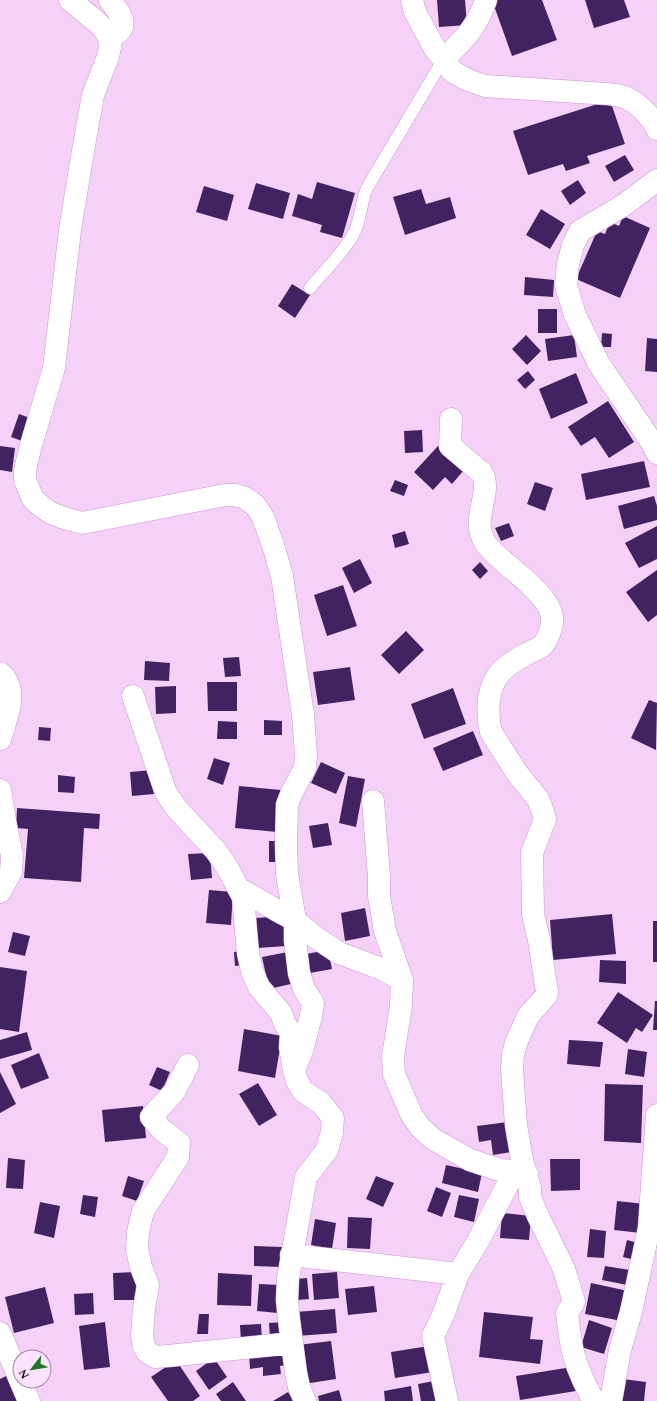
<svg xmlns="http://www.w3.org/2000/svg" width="657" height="1401" viewBox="0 0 657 1401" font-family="Spectral,serif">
<rect width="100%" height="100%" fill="#f5d1f8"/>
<path fill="#422361" d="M437 0H465L467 25 439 27Z
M492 0H542L557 40 512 56Z
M585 0H624L630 17 594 28Z
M610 100 625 144 587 156 590 163 566 171 563 164 528 175 513 131Z
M625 155 634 170 614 182 605 166Z
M578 180 586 193 570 205 561 191Z
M317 182 355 193 342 238 320 232 322 225 292 216 298 194 312 199Z
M256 183 290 193 283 219 248 209Z
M204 186 234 195 227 221 196 212Z
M421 189 426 204 450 197 456 218 405 235 393 197Z
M541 209 565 224 550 249 526 235Z
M623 216 650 228 620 298 576 279 597 231 605 234 610 222 619 226Z
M525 277 554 280 553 297 524 295Z
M292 284 310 295 295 318 278 306Z
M538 309H557V333H538Z
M602 333 612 334 611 347H601Z
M526 335 541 351 527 365 512 349Z
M574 335 577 357 548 361 545 339Z
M647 338 657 339V372L645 371Z
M528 371 535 380 525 389 517 380Z
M576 373 588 403 551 419 539 389Z
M608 401 634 442 609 458 595 437 581 446 568 427Z
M19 414 30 418 22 441 11 437Z
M422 430 423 452 405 453 404 431Z
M0 446 15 448 12 472 0 470Z
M438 446 464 470 452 484 445 477 433 490 414 472Z
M644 461 650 487 586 500 581 474Z
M395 480 408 485 404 496 390 491Z
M535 482 553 488 545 511 527 504Z
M654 496 657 506V520L624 529 618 506Z
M509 523 514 536 501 541 495 528Z
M657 526V559L639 568 625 543Z
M405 531 409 544 395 548 392 535Z
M360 559 372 583 354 593 342 568Z
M480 562 488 571 480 579 472 570Z
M657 570V615L648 622 626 592Z
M343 585 357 626 327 636 314 595Z
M406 631 424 650 399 674 381 655Z
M239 657 241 676 225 677 223 658Z
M145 661 170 663 169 681 144 680Z
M350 667 355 700 318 705 313 672Z
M207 682H237V711H208Z
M176 686V713L156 714 155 687Z
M453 688 466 724 424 739 411 704Z
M649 700 657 703 656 750 631 738Z
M264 720 282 721V735H264Z
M218 721 237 722V739H217Z
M39 727 51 728 50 741 38 740Z
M473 731 483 755 443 771 433 748Z
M214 758 230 763 223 785 207 779Z
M321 762 345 773 336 794 311 783Z
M152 770 154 794 132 796 130 772Z
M58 775 75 777 74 793 58 792Z
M348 776 365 779 356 827 339 823Z
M239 786 281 790 277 832 235 828Z
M17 808 100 814 99 829 84 828 81 882 24 878 28 829 16 828Z
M328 823 332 845 313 848 309 826Z
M269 841H281L280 862H269Z
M210 853 212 878 191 880 188 854Z
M209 890 233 892 231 925 206 923Z
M365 908 370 936 345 941 341 913Z
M612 914 616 954 553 960 550 920Z
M284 916 286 946 258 948 256 918Z
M653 921H657V962H653Z
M13 932 30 936 25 956 8 952Z
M328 950 332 969 310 973 306 954Z
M243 951 244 965 235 966 234 952Z
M288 952 295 983 269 989 262 957Z
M600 960 626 961V984L599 982Z
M0 967 27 971 19 1032 0 1029Z
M618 992 653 1015 642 1032 636 1028 627 1043 597 1023Z
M655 1001H657V1030H653Z
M244 1029 282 1036 275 1078 238 1071Z
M27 1032 32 1050 0 1059V1040Z
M569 1040 603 1042 600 1067 567 1064Z
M628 1049 647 1052 644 1077 625 1074Z
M39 1053 49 1078 21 1089 11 1065Z
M157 1067 170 1072 162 1091 149 1085Z
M0 1072 16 1104 0 1113Z
M258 1083 277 1115 259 1126 239 1094Z
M605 1084 643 1085 641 1143 604 1141Z
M143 1106 146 1138 105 1142 102 1110Z
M508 1122 512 1152 493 1155 491 1140 479 1142 477 1126Z
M8 1158 25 1160 23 1189 6 1188Z
M550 1159H580V1190L551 1191Z
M446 1165 482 1173 478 1192 442 1183Z
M128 1176 144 1181 137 1201 122 1196Z
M376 1176 394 1183 383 1207 366 1199Z
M436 1187 451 1193 442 1217 427 1211Z
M83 1195 98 1197 95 1217 80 1214Z
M459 1195 479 1199 474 1222 454 1217Z
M617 1201 645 1204 641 1233 614 1230Z
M40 1202 60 1206 54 1238 34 1233Z
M502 1213 531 1216 529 1240 500 1238Z
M348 1217 372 1218 370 1249 347 1248Z
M315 1219 336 1223 332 1249 311 1245Z
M590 1229 606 1231 604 1258 587 1257Z
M627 1240 638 1243 635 1260 623 1257Z
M254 1246 282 1247 281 1267 254 1266Z
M605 1266 630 1270 627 1285 602 1280Z
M136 1272 137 1300H114L113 1273Z
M337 1272 339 1298 314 1300 312 1274Z
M218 1273 252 1275 251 1306 217 1305Z
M307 1278 309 1299 297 1300 296 1279Z
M591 1283 628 1291 622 1321 585 1314Z
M259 1284 280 1285 278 1313 257 1311Z
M374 1286 377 1312 348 1315 345 1289Z
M45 1287 54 1323 14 1333 5 1297Z
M93 1293 94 1314 75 1315 74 1294Z
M335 1309 337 1333 297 1336 295 1312Z
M484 1312 533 1317 530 1339 543 1340 540 1364 479 1357Z
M199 1314H209L208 1334H197Z
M589 1320 612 1328 604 1354 581 1347Z
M105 1322 110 1367 84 1370 79 1326Z
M284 1322 286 1339 270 1340 269 1323Z
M261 1324 262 1340 241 1342 240 1325Z
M331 1341 336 1379 304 1384 298 1345Z
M429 1346 433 1372 395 1378 391 1352Z
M285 1350 287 1365 280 1366 281 1374 263 1376V1367L250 1369 249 1354Z
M214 1358 227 1377 209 1390 196 1371Z
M176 1360 200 1396 193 1401H168L151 1377Z
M572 1367 576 1391 520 1400 516 1376Z
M8 1375 21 1401H0V1379Z
M623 1379 646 1382 644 1401H620Z
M434 1381 438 1401H421L418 1384Z
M233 1382 246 1401H221L216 1394Z
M411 1386 413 1401H385L384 1391Z
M339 1390 342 1401H319L318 1396Z
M288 1392 294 1401H273Z"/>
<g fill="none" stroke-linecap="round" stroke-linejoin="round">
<defs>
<path id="service" d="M310 288C324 271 346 250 355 231 361 217 361 202 367 188L443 60"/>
<path id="minor" d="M70 0 98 23 106 32 109 38 110 47 108 57 93 95 82 157 70 230 54 368 31 445 25 470V480L33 499 41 506 51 513 64 518 82 523 225 495H236L245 498 255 505 263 517 273 545 282 576 303 715 306 755 305 768 292 792 287 805 286 843 287 874 295 920V940L299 973 304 989 313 1003 311 1016 302 1051 294 1070
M412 0 415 12 434 47 453 72 468 80 485 86 608 94C613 95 617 95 621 96 636 100 650 115 657 129
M109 38C132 28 121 15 110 0
M443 60C464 39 476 29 486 0
M657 180 624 205 580 231 573 245 568 264 566 285 575 315 599 364 651 441 657 453
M451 419 450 446 482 473C493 494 469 519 486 544 500 564 554 594 552 621 552 628 547 641 542 646 538 649 532 651 528 653 506 665 493 673 489 699 488 710 488 721 491 732L517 773 538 799 543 812 545 819 532 853 533 914 539 940 547 992 546 996 528 1016 516 1043 513 1055 512 1069 516 1125 522 1160 530 1188V1197L538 1216 564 1269 574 1302 567 1313C568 1322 569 1332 571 1342 574 1361 584 1384 594 1401
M0 673C20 689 6 719 0 739
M133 696 166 793 177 809 216 851 227 867 243 897 248 953 252 971 259 987 281 1013 285 1024 291 1033 290 1047 294 1070 297 1081 303 1091 321 1103 333 1118 332 1132 327 1150 306 1177 288 1278 287 1300 289 1320 296 1373 299 1387 305 1401
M0 790 5 821 12 856 11 872 0 892
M373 801 379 876V896L385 931 402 980 401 1006 393 1056 394 1074 412 1116 421 1128 433 1139 470 1160 500 1170 515 1171 527 1174
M238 888 278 911 295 920 312 935 339 953 382 969 402 980
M188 1065 174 1092 151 1117 161 1129 179 1143 178 1157 143 1211 138 1232 137 1249 141 1267 148 1285 144 1309 142 1336 144 1346 147 1352 155 1357 168 1356 292 1343
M291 1255 458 1274
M0 1333 29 1401
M447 1401 433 1336 444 1313 458 1274 478 1241 515 1171
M611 1401 620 1350 631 1312 649 1228 657 1115"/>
</defs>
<use href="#service" stroke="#cd94d2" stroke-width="13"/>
<use href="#minor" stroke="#cd94d2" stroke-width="23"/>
<use href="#service" stroke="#fff" stroke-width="12"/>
<use href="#minor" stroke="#fff" stroke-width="22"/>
</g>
<g transform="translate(32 1369) rotate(239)"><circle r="19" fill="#fbe3fd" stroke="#a08aa2"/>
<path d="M0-3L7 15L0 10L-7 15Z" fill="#1f7725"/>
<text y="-6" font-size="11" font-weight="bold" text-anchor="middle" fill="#170419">N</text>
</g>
</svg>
